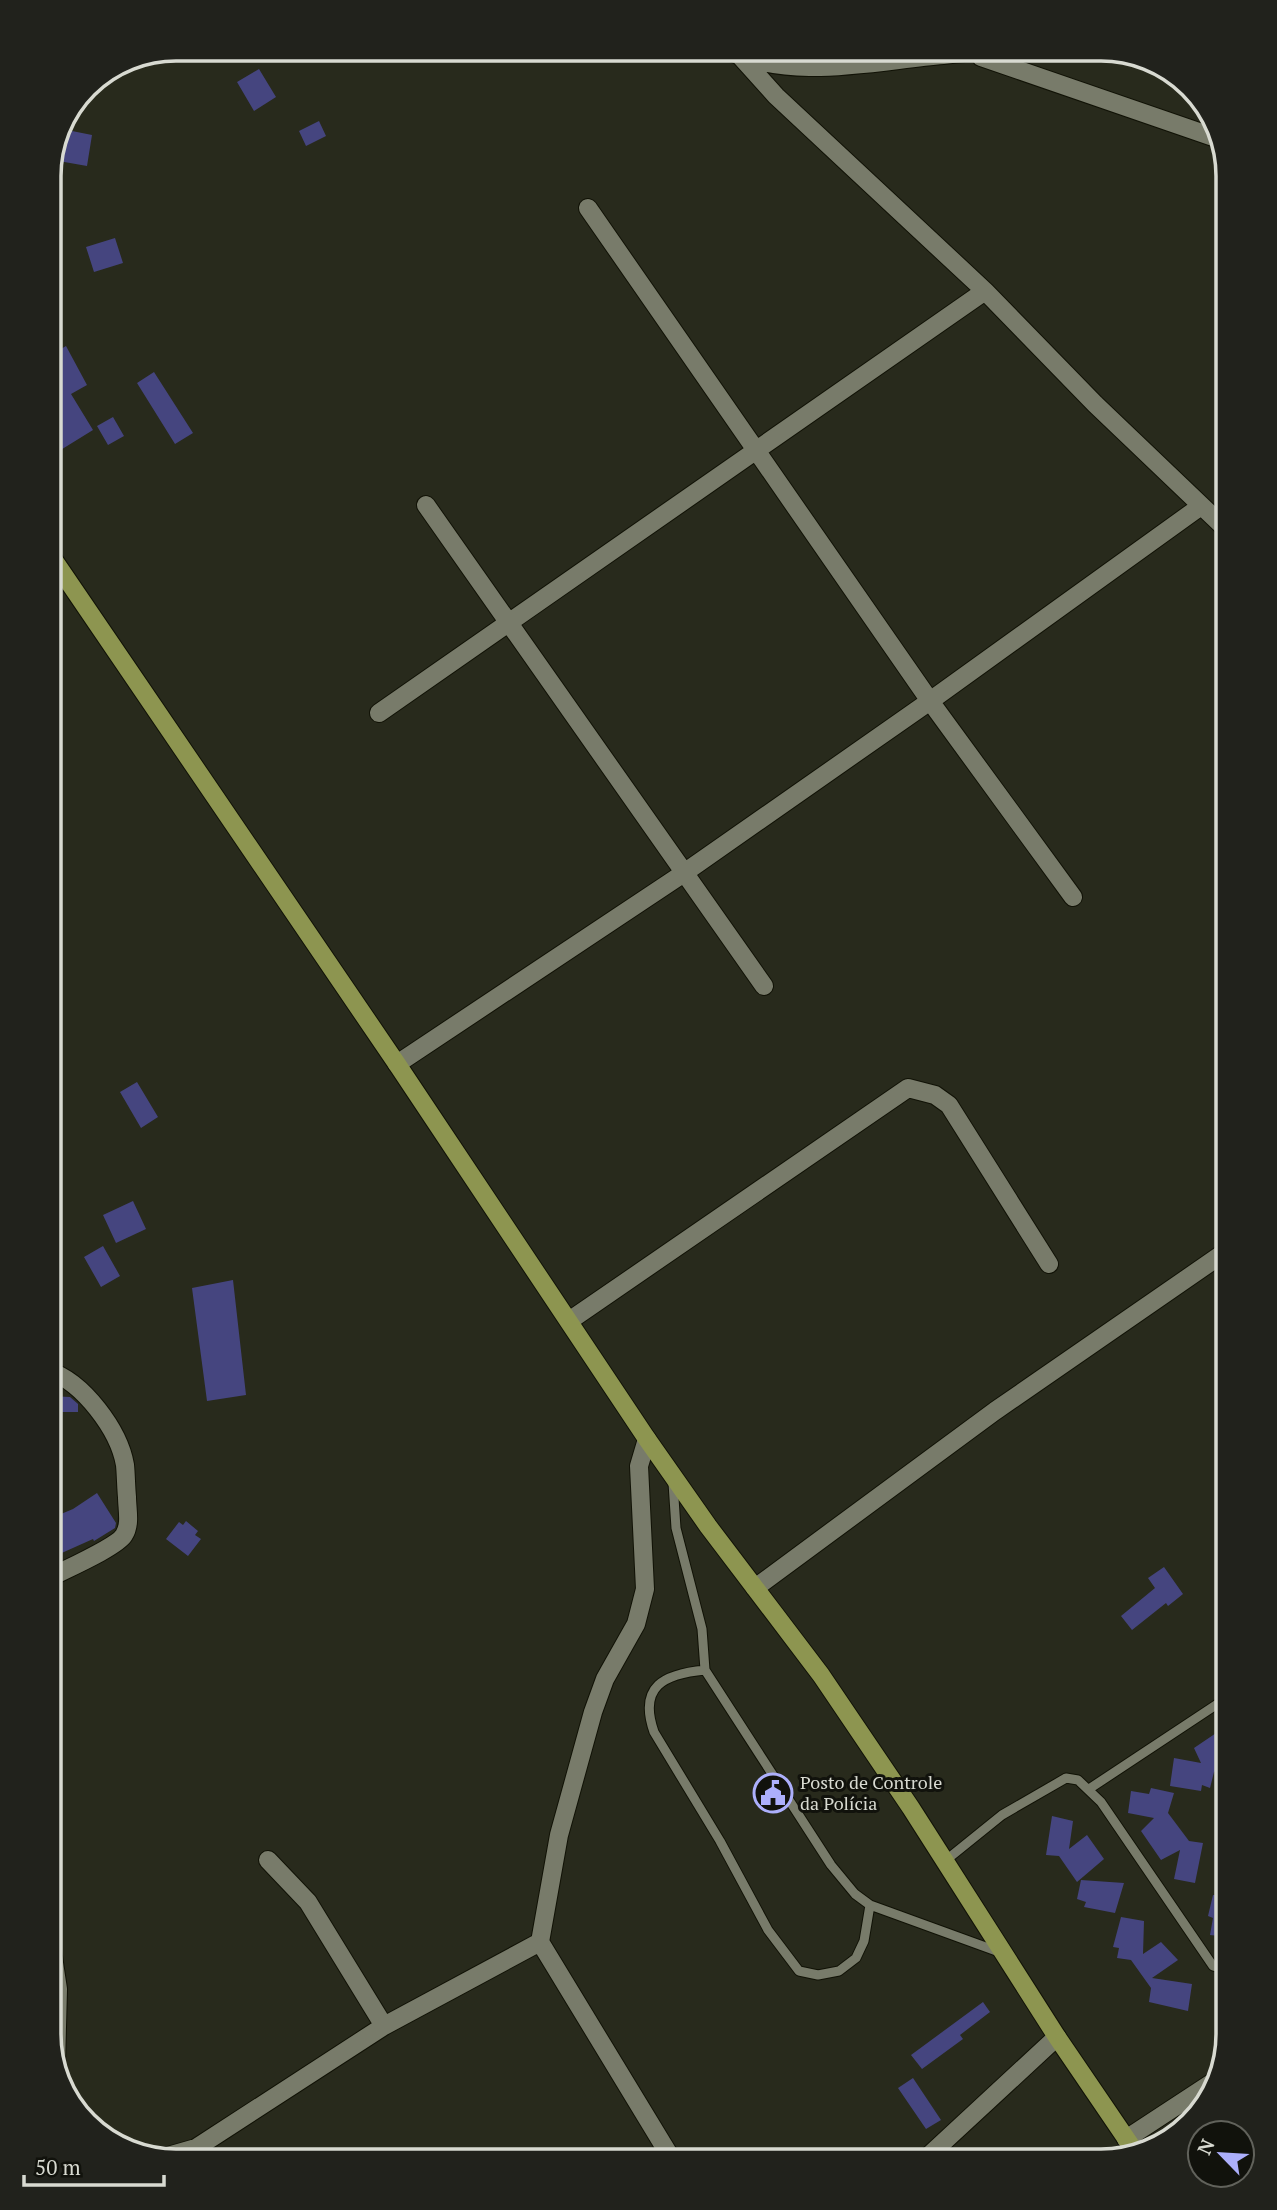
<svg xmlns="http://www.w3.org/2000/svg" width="1277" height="2210" viewBox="0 0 1277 2210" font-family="'PT Serif',serif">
<rect width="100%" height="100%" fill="#282a1c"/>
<path fill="#45457f" d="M259 69 276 97 254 111 237 82Z
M319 121 326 136 306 146 299 131Z
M67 130 92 135 87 166 53 160Z
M115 238 123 263 94 272 86 247Z
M66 346 87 385 71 394 93 430 59 451 49 436V356Z
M154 372 193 433 175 444 137 383Z
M113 417 124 436 108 445 97 426Z
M137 1082 158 1117 141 1128 120 1092Z
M133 1201 146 1229 116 1243 103 1215Z
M103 1246 120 1276 101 1287 84 1257Z
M233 1280 246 1395 207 1401 192 1288Z
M49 1396 70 1397 78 1404V1412H49Z
M97 1493 116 1523 115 1528 94 1541 93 1539 55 1556 49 1542V1519L73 1509Z
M186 1521 198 1531 195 1535 201 1539 188 1556 166 1539 179 1522 183 1525Z
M1164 1567 1183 1594 1168 1606 1166 1603 1132 1630 1121 1616 1155 1588 1148 1578Z
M1228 1725V1762L1214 1772 1210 1788 1202 1785 1201 1791 1170 1786 1174 1758 1201 1763 1194 1748Z
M1151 1788 1174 1793 1168 1813 1189 1841 1203 1843 1195 1883 1174 1879 1180 1850 1161 1860 1141 1831 1154 1818 1128 1813 1131 1791 1149 1794Z
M1052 1816 1073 1821 1069 1849 1087 1835 1104 1859 1077 1882 1059 1856 1046 1855Z
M1081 1880 1124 1883 1115 1913 1084 1907 1086 1902 1077 1899Z
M1213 1895 1228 1896V1937L1210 1935 1213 1918 1208 1916Z
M1121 1917 1144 1921 1143 1954 1161 1942 1178 1960 1152 1978 1192 1984 1188 2011 1149 2002 1151 1988 1131 1960 1117 1958 1119 1948 1113 1947Z
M983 2002 990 2012 960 2035 963 2039 922 2069 911 2055Z
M913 2078 941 2120 926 2129 898 2088Z"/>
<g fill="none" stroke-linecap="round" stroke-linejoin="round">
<defs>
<path id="service" d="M673 1483 676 1528 702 1629 705 1670 831 1865 855 1894 870 1905 1002 1953
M705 1670C664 1674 638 1686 654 1732L720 1841 768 1930 799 1971 818 1975 839 1971 856 1958 864 1941 870 1905
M1089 1789 1228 1697
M945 1861 1002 1815 1066 1778 1078 1780 1101 1802 1213 1966 1223 1969 1228 1966"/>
<path id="minor" d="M725 49C791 82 873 61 943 55 979 51 1016 51 1051 49
M741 57 776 96 985 291 1095 404 1228 531
M981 57 1219 139
M588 208 930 701 1073 897
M426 505 764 986
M379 713 985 291
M397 1064 684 873 930 701 1201 506
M569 1321 908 1088 935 1095 949 1105 1049 1264
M647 1439 639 1466 645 1589 636 1624 605 1679 593 1712 559 1835 540 1942 673 2161
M49 1578C64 1570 117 1547 124 1535 131 1524 127 1509 127 1497 126 1487 126 1475 125 1465 119 1430 83 1382 49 1371
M755 1588 995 1411 1228 1250
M268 1860 308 1902 384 2026
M49 1930 58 1989 56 2065
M1126 2139 1213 2082
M153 2156H168L196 2148 384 2026 540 1942
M923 2161 1057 2037"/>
<path id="primary" d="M49 553 397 1064 647 1439 708 1526 821 1675 911 1808 1057 2037 1136 2153"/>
</defs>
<use href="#service" stroke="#111206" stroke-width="11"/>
<use href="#minor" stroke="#111206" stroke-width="20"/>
<use href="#primary" stroke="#111206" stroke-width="20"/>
<use href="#service" stroke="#787b6a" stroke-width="9"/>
<use href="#minor" stroke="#787b6a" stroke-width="18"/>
<use href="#primary" stroke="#8d9550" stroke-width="18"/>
</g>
<defs>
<symbol id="civic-ring" viewBox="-11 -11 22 22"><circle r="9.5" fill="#11120c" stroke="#acaffb" stroke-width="1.5"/><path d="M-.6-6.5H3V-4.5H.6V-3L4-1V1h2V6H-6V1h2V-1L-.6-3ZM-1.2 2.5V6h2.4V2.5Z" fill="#acaffb"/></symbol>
</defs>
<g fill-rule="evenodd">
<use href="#civic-ring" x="751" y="1771" width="44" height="44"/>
</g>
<g text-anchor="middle" stroke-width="6" stroke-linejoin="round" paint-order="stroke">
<g font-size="18" fill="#d8dad1" stroke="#11120c" text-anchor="start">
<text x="800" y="1789">Posto de Controle<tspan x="800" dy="21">da Polícia</tspan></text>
</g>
</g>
<path d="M0 0H1277V2210H0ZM176 61H1101A115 115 0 0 1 1216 176V2034A115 115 0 0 1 1101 2149H176A115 115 0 0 1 61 2034V176A115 115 0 0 1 176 61Z" fill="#21221c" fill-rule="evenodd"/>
<path fill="none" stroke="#d8dad1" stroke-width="3.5" d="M176 61H1101A115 115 0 0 1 1216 176V2034A115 115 0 0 1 1101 2149H176A115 115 0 0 1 61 2034V176A115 115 0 0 1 176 61Z"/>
<g transform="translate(1221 2154) rotate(295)"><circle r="33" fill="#11120c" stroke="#61625b" stroke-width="2"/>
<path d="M0-5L12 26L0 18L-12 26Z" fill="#acaffb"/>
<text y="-10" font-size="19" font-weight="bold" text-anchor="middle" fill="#d8dad1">N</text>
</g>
<path d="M24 2175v10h140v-10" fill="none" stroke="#d8dad1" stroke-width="3.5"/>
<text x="35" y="2175" font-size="21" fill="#d8dad1" stroke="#11120c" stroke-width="5" paint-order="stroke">50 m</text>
</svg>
